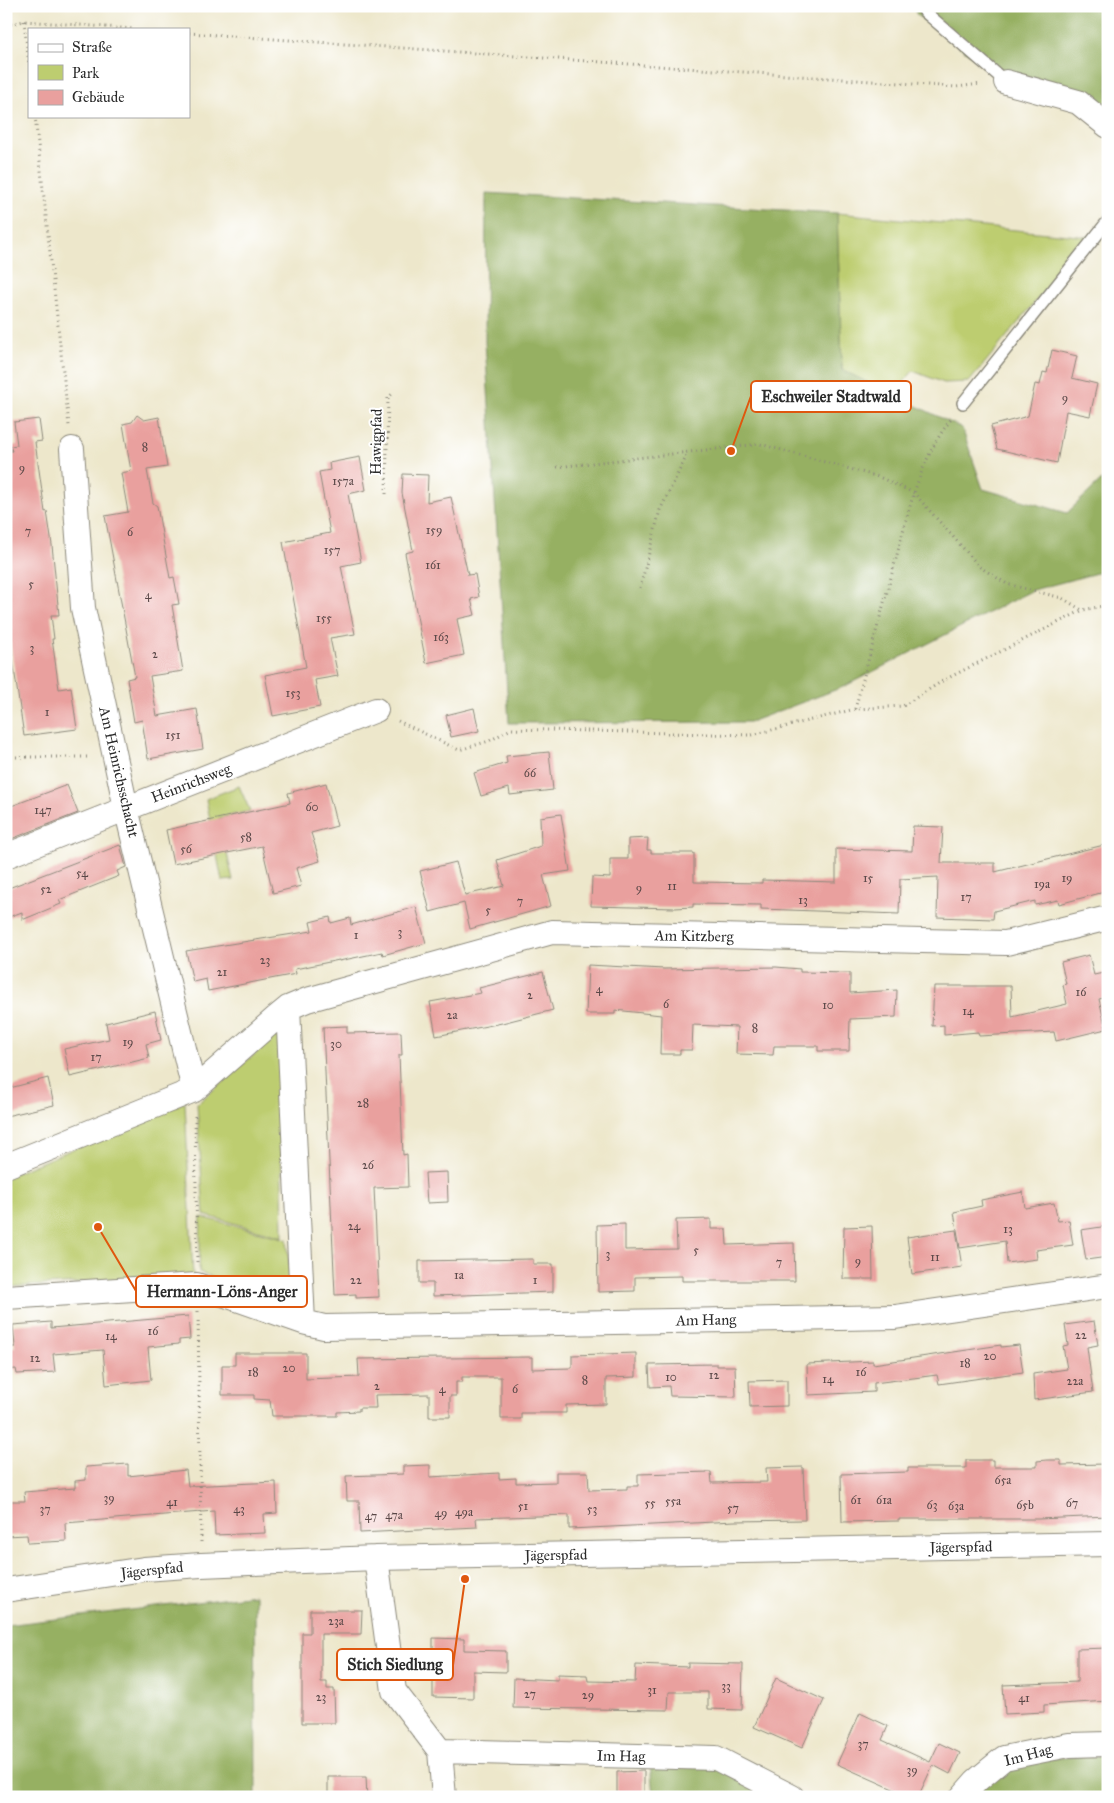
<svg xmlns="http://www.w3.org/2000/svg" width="1114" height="1803" viewBox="0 0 1114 1803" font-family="'IM FELL Great Primer',serif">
<rect width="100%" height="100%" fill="#fff"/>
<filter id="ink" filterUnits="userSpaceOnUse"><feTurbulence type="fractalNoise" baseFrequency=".02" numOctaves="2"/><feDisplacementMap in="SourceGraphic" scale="10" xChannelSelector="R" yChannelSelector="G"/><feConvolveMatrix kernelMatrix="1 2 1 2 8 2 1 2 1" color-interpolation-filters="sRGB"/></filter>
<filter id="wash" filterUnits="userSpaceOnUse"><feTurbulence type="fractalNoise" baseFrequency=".0096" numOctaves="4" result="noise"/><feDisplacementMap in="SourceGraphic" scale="20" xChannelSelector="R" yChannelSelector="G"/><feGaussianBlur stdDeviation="1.12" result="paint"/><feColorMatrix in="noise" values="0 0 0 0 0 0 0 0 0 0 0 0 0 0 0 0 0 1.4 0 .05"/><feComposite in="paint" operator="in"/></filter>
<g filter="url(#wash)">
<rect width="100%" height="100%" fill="#ede7cb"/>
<path fill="#bdcd70" stroke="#747c4e" d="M837 213 1089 237 969 382 944 383 913 371 893 395 842 370Z
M239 786 250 811 219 818 233 880 222 881 206 799Z
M279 1033 283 1237 204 1215 197 1104Z
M185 1102 193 1277 6 1287V1177Z
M201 1217 287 1239 291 1291 276 1299 199 1272Z"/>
<path fill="#96b062" stroke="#606e46" d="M913 6H1108V113L1080 92 984 65 917 15Z
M486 193 837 213 842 370 962 428 983 489 1067 513 1108 474V570L1033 590 843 687 750 722 509 723 485 342Z
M255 1595 256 1797H6V1625Z
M1108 1755V1797H971L1006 1761Z
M650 1763 713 1766 770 1797H649L653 1796Z"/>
<g id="blocks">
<path fill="#e9a09e" d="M1052 350 1077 356 1072 378 1097 384 1090 416 1066 411 1057 463 997 449 991 426 1028 416 1035 384 1040 385 1043 372 1047 373Z
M137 415 144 420 159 417 167 467 147 470 153 503 157 506 170 578 174 577 179 604 172 605 183 671 150 676 157 716 197 709 203 749 148 759 142 720 134 722 127 679 135 677 105 516 128 512 121 473 131 471 123 424 132 422Z
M39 419 42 441 35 442 45 512 47 511 52 545 59 615H51L54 639H52L59 689 71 687 77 729 24 736 9 634 11 633 6 594V452L12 451 10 446 17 445 14 422Z
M360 457 366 490 348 494 361 562 341 566 355 634 330 638 338 676 315 680 320 707 273 716 265 675 306 667 283 542 330 533 319 472 330 470 329 463Z
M403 474 428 475 427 502 451 497 468 575 475 574 479 597 471 599 475 615 457 619 464 655 426 663 405 553 413 551 402 493Z
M474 708 479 731 451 737 446 715Z
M549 752 553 790 510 795 509 788 481 796 474 773 507 763 506 756Z
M326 783 337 826 311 833 320 861 296 868 301 886 273 893 262 846 173 864 166 830 290 803 288 793Z
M67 785 78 813 6 841V808Z
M561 814 570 871 543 875 551 906 470 929 464 903 430 912 420 871 456 862 465 895 504 886 497 860 541 846 540 817Z
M913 826 943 827 941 863H995V872L1108 844V891L1059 904 1058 900 1035 905V901L994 911 993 919 937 917 938 877 900 879 899 914 761 909V905L693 904V907L675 908 591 906 592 877 610 878V859H628V839L648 838 647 850H651V853H694V882L762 883V880L836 882V849L912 851Z
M120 845 126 867 117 871 119 876 59 900 61 904 22 920V912L6 918V889Z
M416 907 426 943 383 955 382 952 339 961V960L295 969 296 974 208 991 206 979 193 982 186 951 312 931 310 922 330 917 331 923 350 918 351 925Z
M1089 955 1094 975 1108 972V997L1099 999 1106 1029 1056 1041 1054 1032 979 1036 978 1032 944 1035V1025L932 1026 934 986H1011L1012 1017 1067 1004 1063 985 1066 984 1061 962Z
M588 965 664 969 776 967 800 969V972L850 973V993L897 990 896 1017 850 1019 849 1051H818V1046H774L773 1055 736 1054 737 1027 693 1025 692 1050H680V1054H660L661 1015 615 1010V1014H586Z
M543 972 553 1010 502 1023 436 1036 430 1002 481 993 479 988Z
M155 1011 161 1040 146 1044 149 1058 70 1077 64 1049 109 1039 106 1023Z
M347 1026V1033L401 1032 402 1055H399L403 1155 407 1154 408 1187 374 1188 379 1297 356 1298V1294L335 1295 323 1027Z
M48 1078 54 1105 6 1116V1089Z
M447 1172 448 1202 427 1203 425 1173Z
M1023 1192 1025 1208 1054 1203 1058 1221 1069 1220 1073 1245 1036 1250 1037 1259 1007 1263 1005 1241 960 1248 954 1212 982 1206 981 1200Z
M711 1219V1229H726L727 1245 794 1243 795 1281H682V1276L635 1277V1291L598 1292 597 1225 625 1224V1250L677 1249 676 1220Z
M872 1226 873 1279H843L844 1227Z
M1108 1226V1257L1086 1260 1081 1230Z
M956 1230 962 1267 912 1274 907 1237Z
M533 1259V1264H553V1292L433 1296V1283H419V1261Z
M188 1316 190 1339 179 1340V1344L148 1347 151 1380 106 1385 103 1350 53 1354 55 1372 17 1374 16 1369 6 1370V1347H15L13 1325 51 1322V1328Z
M1094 1321 1098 1345 1087 1347 1093 1392 1034 1400 1033 1374 1067 1369 1063 1346 1068 1345 1065 1325Z
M1001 1345V1347L1019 1345 1023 1372 939 1384 937 1375 874 1383V1392L808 1395 807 1364 873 1361V1364Z
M235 1353H306V1379L359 1377 358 1359 532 1357V1369L572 1368V1355L636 1353V1377L606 1378V1404L566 1405V1413H521V1419H501V1377H462V1382H456V1396H450V1417H429V1394L375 1395 376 1408H359V1411L337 1412V1416H272L270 1400 254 1399V1395H222V1365H235Z
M717 1364V1366H735L736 1397 670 1396 669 1386 650 1387 649 1365Z
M787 1380V1406L750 1407 749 1381Z
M966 1460H993V1467H1037V1461L1047 1460H1061V1465L1106 1464 1108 1516 1038 1519H899V1521L842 1522 841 1474 908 1472V1468H966Z
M128 1464V1476L186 1470 188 1486 276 1482 277 1513 264 1514 265 1533 215 1535 214 1511 65 1523 66 1541 28 1543 27 1535 6 1536V1501H25L24 1492 75 1488V1481L86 1480V1467Z
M430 1465V1477L499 1473V1479L516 1478V1483L556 1482V1472H588L589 1490 627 1489V1486H638V1474L711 1472 712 1483 767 1482 766 1468 803 1467 805 1520 735 1521 569 1529V1515L476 1518 477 1527 360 1533 359 1501H347L346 1476 403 1474V1466Z
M310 1610H362L361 1634H321V1682H327V1689H334L335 1723H302V1633H310Z
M433 1638 464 1639V1650L506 1651V1672L473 1671V1698L433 1697Z
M1108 1648V1701L1044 1705V1712L1005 1714 1003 1685 1077 1682V1649Z
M688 1663 743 1664 742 1710 708 1709V1692H669L668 1710 513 1708 514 1678 558 1680V1674L587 1675 588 1681 635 1682 636 1665 688 1667Z
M776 1678 824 1700 802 1748 754 1727Z
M860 1713 888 1726 882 1740 930 1762 939 1743 960 1753 950 1774 933 1765 918 1797H911L837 1764Z
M644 1771V1794H617V1772Z
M328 1777H366L367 1797H328Z"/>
</g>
</g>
<g filter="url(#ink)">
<use href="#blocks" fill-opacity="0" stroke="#8c897b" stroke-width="1"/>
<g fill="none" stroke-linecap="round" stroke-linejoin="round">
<defs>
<path id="lane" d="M922 6 925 12 1006 82
M963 403 1108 221"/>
<path id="street" d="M1006 82 1078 102 1108 126
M72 449 83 608 126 808 194 1090
M6 856 376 710
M288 1008 303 1322
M6 1166 194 1090 277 1017 288 1008 307 1000 552 932 1006 943 1108 918
M6 1297 197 1285 303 1322 324 1327 895 1317 1108 1286
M376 1558 394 1691 440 1751 444 1797
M6 1590 144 1569 201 1565 376 1558 1108 1544
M440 1751 716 1758 792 1797
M962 1797 976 1781 1004 1758 1069 1745 1108 1744"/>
</defs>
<use href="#lane" stroke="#8c897b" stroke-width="14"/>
<use href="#street" stroke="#8c897b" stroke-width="26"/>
<path stroke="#8c897b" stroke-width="3" stroke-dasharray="1 4" stroke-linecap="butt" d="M24 21 29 65
M6 25 24 21 134 29
M189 33 956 87 981 84
M35 116 69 426
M557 467 760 444 879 477 914 493 980 567 1007 584 1062 598 1082 610
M386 494 388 398 393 393
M640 588 660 510 688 453
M855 709C868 661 881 614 894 566 908 514 918 461 952 418
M398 721 459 750 489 741 511 729 752 735 855 709 903 706 944 680 1083 610 1108 605
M6 757H91
M195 1116 197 1262
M198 1311 201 1542"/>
<use href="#lane" stroke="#fff" stroke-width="11"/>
<use href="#street" stroke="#fff" stroke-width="24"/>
</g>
</g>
<g text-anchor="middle" stroke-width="4" stroke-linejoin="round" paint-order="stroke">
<g font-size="12" fill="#5a4848">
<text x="1065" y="402">9</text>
<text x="145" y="451">8</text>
<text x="22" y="472">9</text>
<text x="343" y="485">157a</text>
<text x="434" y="534">159</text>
<text x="28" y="535">7</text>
<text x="130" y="536">6</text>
<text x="332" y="554">157</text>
<text x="433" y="569">161</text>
<text x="31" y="588">5</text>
<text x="148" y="599">4</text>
<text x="324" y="622">155</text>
<text x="441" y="641">163</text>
<text x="32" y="652">3</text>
<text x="155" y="658">2</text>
<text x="293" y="697">153</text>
<text x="47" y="716">1</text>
<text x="173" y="739">151</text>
<text x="530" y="777">66</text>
<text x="312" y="811">60</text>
<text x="43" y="814">147</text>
<text x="246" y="841">58</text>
<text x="186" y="853">56</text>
<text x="82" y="877">54</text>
<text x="868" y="882">15</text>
<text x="1067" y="882">19</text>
<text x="1042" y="888">19a</text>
<text x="672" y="890">11</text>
<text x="639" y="892">9</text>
<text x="46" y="893">52</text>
<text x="966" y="901">17</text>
<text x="803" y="904">13</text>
<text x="520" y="905">7</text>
<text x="488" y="914">5</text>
<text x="400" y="936">3</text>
<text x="356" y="939">1</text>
<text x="265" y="964">23</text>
<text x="222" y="976">21</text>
<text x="599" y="993">4</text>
<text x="1081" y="996">16</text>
<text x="530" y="999">2</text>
<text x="666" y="1008">6</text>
<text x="828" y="1009">10</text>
<text x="968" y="1015">14</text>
<text x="452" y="1019">2a</text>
<text x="755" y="1032">8</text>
<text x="128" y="1046">19</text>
<text x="336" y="1048">30</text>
<text x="96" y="1061">17</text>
<text x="363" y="1107">28</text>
<text x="368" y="1169">26</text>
<text x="354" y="1230">24</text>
<text x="1008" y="1233">13</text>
<text x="696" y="1254">5</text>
<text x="608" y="1258">3</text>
<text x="935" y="1261">11</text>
<text x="858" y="1265">9</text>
<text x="779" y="1266">7</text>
<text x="459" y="1279">1a</text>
<text x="356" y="1284">22</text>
<text x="535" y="1284">1</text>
<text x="153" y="1335">16</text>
<text x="1081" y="1339">22</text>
<text x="111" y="1340">14</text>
<text x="990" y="1360">20</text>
<text x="35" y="1362">12</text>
<text x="965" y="1367">18</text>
<text x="289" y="1372">20</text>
<text x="253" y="1376">18</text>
<text x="861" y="1376">16</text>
<text x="714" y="1379">12</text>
<text x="671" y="1381">10</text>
<text x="828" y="1383">14</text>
<text x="585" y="1384">8</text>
<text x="1075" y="1385">22a</text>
<text x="377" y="1390">2</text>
<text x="442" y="1393">4</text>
<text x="515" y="1393">6</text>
<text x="1003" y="1484">65a</text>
<text x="109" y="1502">39</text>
<text x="856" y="1504">61</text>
<text x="884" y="1504">61a</text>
<text x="673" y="1505">55a</text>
<text x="172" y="1506">41</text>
<text x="650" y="1507">55</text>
<text x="1072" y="1507">67</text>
<text x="932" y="1509">63</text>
<text x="1025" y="1509">65b</text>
<text x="523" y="1510">51</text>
<text x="956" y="1510">63a</text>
<text x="733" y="1512">57</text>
<text x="45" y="1513">37</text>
<text x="239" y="1513">43</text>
<text x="592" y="1513">53</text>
<text x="464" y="1516">49a</text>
<text x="441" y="1517">49</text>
<text x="394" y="1519">47a</text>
<text x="371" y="1520">47</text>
<text x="336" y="1625">23a</text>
<text x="726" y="1690">33</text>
<text x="652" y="1694">31</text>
<text x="530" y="1698">27</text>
<text x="588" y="1699">29</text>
<text x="321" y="1701">23</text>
<text x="1024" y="1702">41</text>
<text x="863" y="1748">37</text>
<text x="912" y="1774">39</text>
</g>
<g font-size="15" fill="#2b2b2b" stroke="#fff">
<text transform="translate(376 442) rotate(-89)" y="5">Hawigpfad</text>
<text transform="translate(119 772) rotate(77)" y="5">Am Heinrichsschacht</text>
<text transform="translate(191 783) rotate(-21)" y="5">Heinrichsweg</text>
<text transform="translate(694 936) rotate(1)" y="5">Am Kitzberg</text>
<text transform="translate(706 1320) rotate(-1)" y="5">Am Hang</text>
<text transform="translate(961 1547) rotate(-1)" y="5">Jägerspfad</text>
<text transform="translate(556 1555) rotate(-1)" y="5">Jägerspfad</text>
<text transform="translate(152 1570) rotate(-6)" y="5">Jägerspfad</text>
<text transform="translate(1028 1755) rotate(-15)" y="5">Im Hag</text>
<text transform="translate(621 1756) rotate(1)" y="5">Im Hag</text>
</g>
</g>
<path fill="none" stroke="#df570e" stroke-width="2" d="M731 451L751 396M98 1227L136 1291M465 1579L453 1665"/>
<g fill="#df570e" stroke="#fff" stroke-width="2">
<circle cx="731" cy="451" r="5"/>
<circle cx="98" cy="1227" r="5"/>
<circle cx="465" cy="1579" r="5"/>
</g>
<g fill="#fff" stroke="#df570e" stroke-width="2">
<rect x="751" y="381" width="160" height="31" rx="5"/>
<rect x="136" y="1276" width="171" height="31" rx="5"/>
<rect x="337" y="1649" width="116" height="31" rx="5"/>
</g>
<g font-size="16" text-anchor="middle" font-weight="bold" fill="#2b2b2b">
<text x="831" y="402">Eschweiler Stadtwald</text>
<text x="222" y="1297">Hermann-Löns-Anger</text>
<text x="395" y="1670">Stich Siedlung</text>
</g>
<rect width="1114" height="1803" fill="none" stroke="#fff" stroke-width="25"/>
<rect x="28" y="28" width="162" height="90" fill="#ffffff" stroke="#aaaaaa"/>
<rect x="38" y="44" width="25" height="8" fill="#ffffff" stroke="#aaaaaa"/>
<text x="72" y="52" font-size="15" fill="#2b2b2b">Straße</text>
<rect x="38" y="65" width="25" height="15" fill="#bdcd70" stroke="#aaaaaa"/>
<text x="72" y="78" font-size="15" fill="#2b2b2b">Park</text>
<rect x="38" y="90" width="25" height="15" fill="#e9a09e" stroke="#aaaaaa"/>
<text x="72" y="102" font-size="15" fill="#2b2b2b">Gebäude</text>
</svg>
